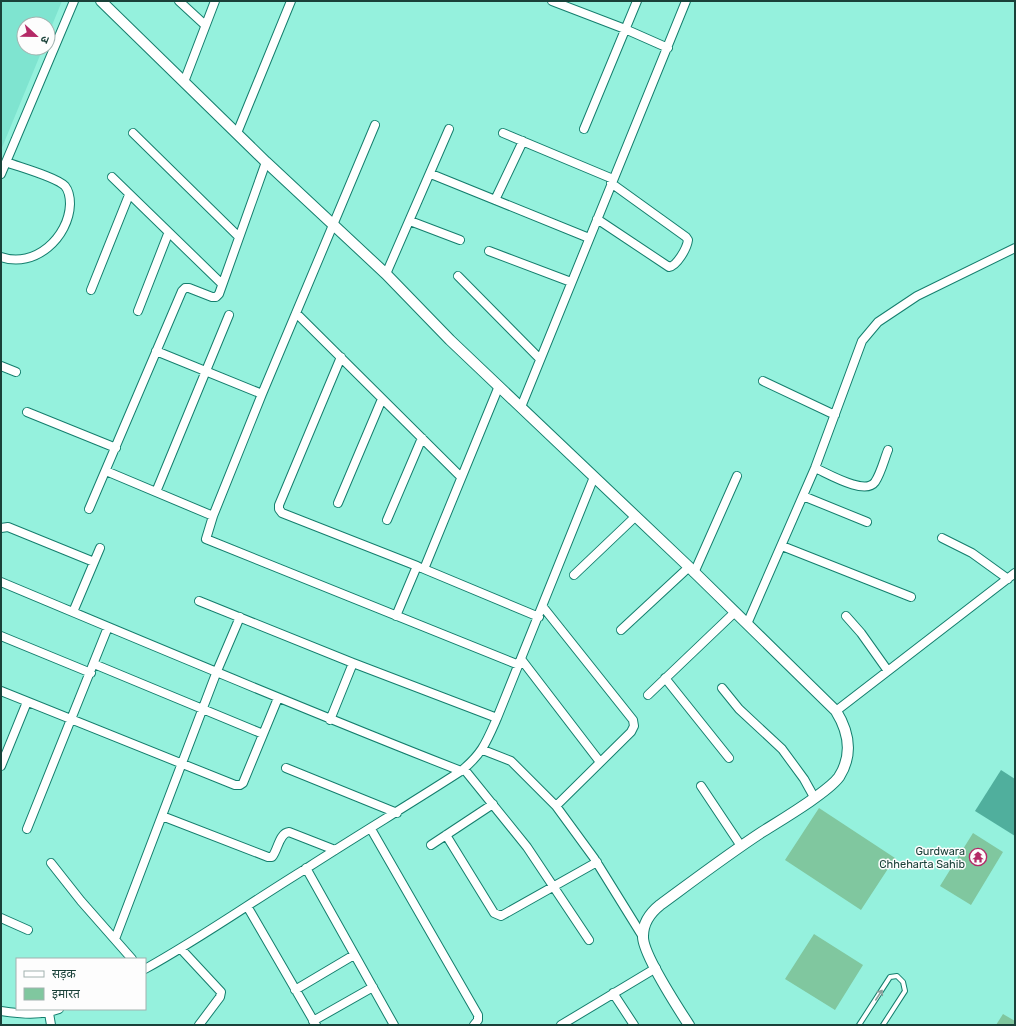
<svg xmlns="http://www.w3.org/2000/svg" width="1016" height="1026" viewBox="0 0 1016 1026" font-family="Rubik,'Noto Sans Devanagari',sans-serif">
<rect width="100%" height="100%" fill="#95f1dd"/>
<path fill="#7fe4d0" d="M1 1H62L48 35V24H24V48H43L1 150Z"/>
<path fill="#50af9d" d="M1001 770 1015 779V836L975 811Z"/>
<path fill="#80c79f" d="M819 808 895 858 861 910 785 860Z
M973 833 1003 852 971 905 940 886Z
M814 934 863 965 835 1010 785 979Z
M1003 1014 1015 1021V1025H996Z"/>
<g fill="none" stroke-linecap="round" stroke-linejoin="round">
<defs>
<path id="service" d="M859 1025 890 977 897 976 903 982 905 991 883 1025"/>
<path id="minor" d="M179 1 205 25
M552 1 625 29 668 48
M184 82 215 1
M375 125 262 394 213 516 206 539 519 665
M584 129 637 1
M133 133 239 237
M237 133 291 1
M503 133 613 179
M1 174 74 1
M431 174 589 238
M112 177 222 284
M495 200 523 141
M597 219 669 267C677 266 687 248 688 240L686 237 611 183
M410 221 460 240
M489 251 571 282
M1 257C35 269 69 237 70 204 70 198 69 191 65 186 56 177 19 167 6 162
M386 274 449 129
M458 276 540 359
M91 290 129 195
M138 311 168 234
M296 313 461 477
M156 351 262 394
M341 357 279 505V509L282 513 417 566
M1 366 16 372
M763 381 835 415
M499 386 424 569 539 617
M521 407 686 1
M27 412 116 448
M815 468C827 473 865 496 875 482 881 473 884 460 888 450
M106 471 213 516
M156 492 229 315
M803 496 867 522
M338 503 382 399
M89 509 182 291 185 288H189L212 297H216L219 294 266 162
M387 520 422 438
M1 528 8 527 94 562
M942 538 972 553 1008 579
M782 546 911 597
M694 573 737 476
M574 575 636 516
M1 582C154 646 307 711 461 771
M199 601 353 663 497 718
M543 607 633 720 634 726 631 732 556 806
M73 612 100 548
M396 616 417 566 421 568
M846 616 861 633 888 671
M747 624 815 468 862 341 878 322 917 296 1015 248
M621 630 689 567
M1 636 91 673
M521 659 600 762
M94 664 263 734
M665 678 729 758
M722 688 739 709 782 749 804 779 814 797
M1 691 235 785H240L243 783 278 698
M648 695 735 612
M836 711 1015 573
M330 720 353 663
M483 750 511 761 556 806 594 858 643 937
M1 766 27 702
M286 768 397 813
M464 769 527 847 589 940
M701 786 741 846
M162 816 268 857H272C278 850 279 833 289 832L335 850
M27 829 108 627
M371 829 478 1015V1020L474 1025
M446 835 494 913 501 916 597 862
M431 845 493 804
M51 863 81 901 132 959
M306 868 394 1025
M247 906 316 1025
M1 918 28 930
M115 939 217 671 240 617
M181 949 221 992 220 997 199 1025
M145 969C201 938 253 901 307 868 358 835 410 804 461 771 482 754 486 743 497 718L594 477
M295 990 354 955
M613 993 634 1025
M1 1011C21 1014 40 1016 59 1009
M49 1013 51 1025
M313 1021 373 987
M561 1025 656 968"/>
<path id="tertiary" d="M101 1 266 162 386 274 450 340 689 567 836 711C849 732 853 755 839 777 827 793 781 820 762 832 727 855 694 880 660 905 650 913 643 922 643 936 642 953 678 1008 689 1025"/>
</defs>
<use href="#service" stroke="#147e6d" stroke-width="6"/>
<use href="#minor" stroke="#147e6d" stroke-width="10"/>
<use href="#tertiary" stroke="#147e6d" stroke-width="12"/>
<use href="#service" stroke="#fff" stroke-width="4"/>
<use href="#minor" stroke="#fff" stroke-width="8"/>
<use href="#tertiary" stroke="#fff" stroke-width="10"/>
</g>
<defs><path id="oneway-shaft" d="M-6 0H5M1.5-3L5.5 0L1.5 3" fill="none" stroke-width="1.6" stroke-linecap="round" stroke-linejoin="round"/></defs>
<use stroke="#8ca09c" href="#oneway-shaft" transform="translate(879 995) rotate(-57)"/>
<defs>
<symbol id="temple-ring" viewBox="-11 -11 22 22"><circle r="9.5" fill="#fdfdfd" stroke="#b42a67" stroke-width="1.5"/><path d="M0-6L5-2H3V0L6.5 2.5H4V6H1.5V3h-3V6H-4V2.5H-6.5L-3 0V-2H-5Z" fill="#b42a67"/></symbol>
</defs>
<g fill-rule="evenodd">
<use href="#temple-ring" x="968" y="847" width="20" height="20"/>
</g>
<g text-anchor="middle" stroke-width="3" stroke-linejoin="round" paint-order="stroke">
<g font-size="11" fill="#1a4139" stroke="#fdfdfd" text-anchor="end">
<text x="965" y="855">Gurdwara<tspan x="965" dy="13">Chheharta Sahib</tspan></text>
</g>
</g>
<rect width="1016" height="1026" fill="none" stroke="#1a4139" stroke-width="4"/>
<rect x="16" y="958" width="130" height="52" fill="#fdfdfd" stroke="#a2b2af"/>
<rect x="24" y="971" width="20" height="6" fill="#ffffff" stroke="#a2b2af"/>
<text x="52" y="978" font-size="12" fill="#1a4139">सड़क</text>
<rect x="24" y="988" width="20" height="12" fill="#80c79f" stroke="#a2b2af"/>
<text x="52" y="998" font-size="12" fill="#1a4139">इमारत</text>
<g transform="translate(36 36) rotate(112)"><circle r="19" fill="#fdfdfd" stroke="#a2b2af"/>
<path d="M0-3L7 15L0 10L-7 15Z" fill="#b42a67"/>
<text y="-6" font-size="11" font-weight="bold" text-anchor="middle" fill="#1a4139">उ</text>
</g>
</svg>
